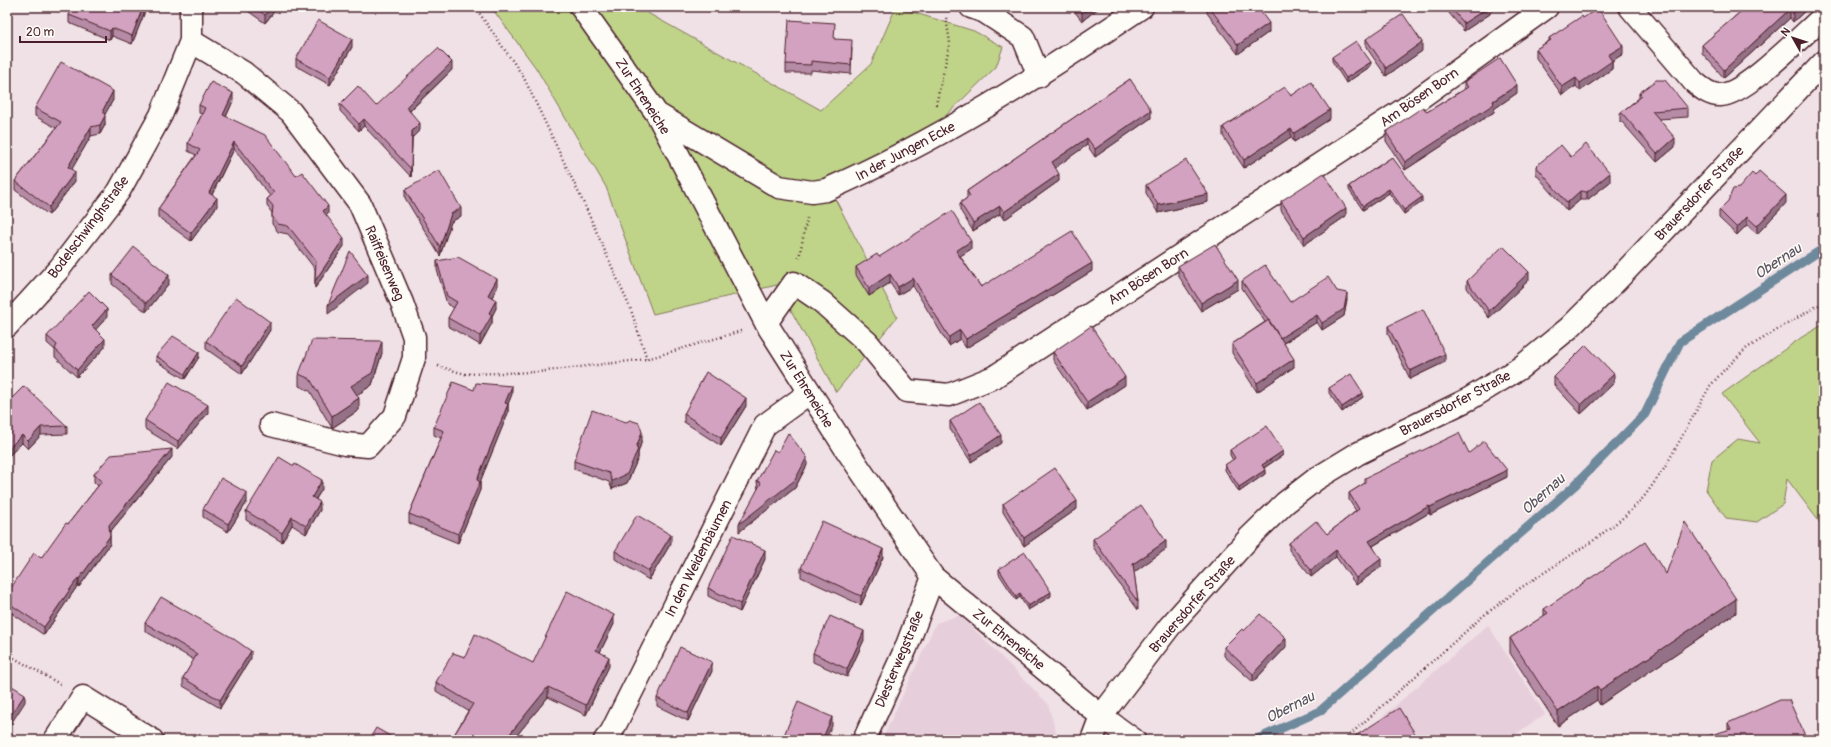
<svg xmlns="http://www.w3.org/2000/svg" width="1831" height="747" viewBox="0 0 1831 747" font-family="Pangolin,sans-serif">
<rect width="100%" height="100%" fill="#f0e1e6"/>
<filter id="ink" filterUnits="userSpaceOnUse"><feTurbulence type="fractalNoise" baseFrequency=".025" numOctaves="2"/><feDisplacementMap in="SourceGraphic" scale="8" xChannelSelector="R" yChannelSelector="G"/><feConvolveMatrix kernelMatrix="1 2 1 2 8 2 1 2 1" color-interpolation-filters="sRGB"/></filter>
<g filter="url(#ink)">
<path fill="#e7cedb" d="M960 615 1048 704 1057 736 1055 740H882L936 623Z
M1488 625 1545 714 1507 740H1356Z"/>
<path fill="#bfd389" stroke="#84795a" d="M491 7H637L821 110 871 64 896 7 974 31 1003 47 996 67 939 122 831 191 897 317 836 392 777 285 653 314 606 187 536 68Z
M1824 324V528L1787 479 1783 504 1757 522 1726 518 1706 490 1712 460 1738 439 1760 443 1722 394 1802 337Z"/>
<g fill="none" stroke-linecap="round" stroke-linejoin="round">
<path stroke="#6e899c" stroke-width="9" d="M1255 740 1320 711 1574 486 1645 414 1680 342 1824 248"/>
<defs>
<path id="street" d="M581 7 657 114 766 323 846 449 933 577 1101 716 1134 740
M971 7 985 12 1023 37 1039 76
M1630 7 1694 82C1701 88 1711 96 1721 95 1746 94 1803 34 1824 16
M191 41 244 73 291 112 360 204 402 303 414 337V358L395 416 368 446 345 444 271 425
M657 114 779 187 812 192 826 190C938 141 1041 75 1142 7
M766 323 794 283 822 302 867 342 907 391 949 395 994 377 1403 110 1547 7
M7 326 59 269 119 191 161 115 191 41V7
M55 740 83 697 152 740
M605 740 611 733 765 425 809 393
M864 740 906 648 933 577"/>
<path id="secondary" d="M1092 740 1101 716 1170 626 1249 538 1285 503 1316 479 1357 454 1469 399 1520 368 1569 328 1618 279 1824 62"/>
</defs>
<use href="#street" stroke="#4a1f2b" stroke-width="25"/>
<use href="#secondary" stroke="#4a1f2b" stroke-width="25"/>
<path stroke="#4a1f2b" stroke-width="2.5" stroke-dasharray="1 3" stroke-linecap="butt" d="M475 7 523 76 585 206 631 310 647 359
M936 105 950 43 946 17
M799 258 807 218
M438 366 465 374 538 372 647 359 741 331
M7 654 60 684
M1344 740 1483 616 1519 589 1594 540 1624 517 1644 497 1664 469 1710 386 1725 369 1747 348 1824 302"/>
<use href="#street" stroke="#fdfcf7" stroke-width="22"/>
<use href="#secondary" stroke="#fdfcf7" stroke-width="22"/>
</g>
<path fill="#b58ba5" stroke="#4a1f2b" d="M144 7V14L132 44 112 36 110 40 69 23V15Z
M242 7H278L265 23Z
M1071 7H1100L1082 21Z
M1207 7H1257L1269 32 1238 54 1207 13Z
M1444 7H1497L1490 12V14L1464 31Z
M1746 7H1809L1793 22 1790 18 1724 78 1702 53V45Z
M1583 18 1623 54 1612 61V69L1580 91 1576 86 1562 95 1536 58V49L1549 41V38Z
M834 39 852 48 851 74 811 70V73H786V64Z
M1366 39 1422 51 1386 76 1366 47Z
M352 47 330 85 296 66V59Z
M1332 57 1371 66 1346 83 1332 61Z
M452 70 410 111 420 130 412 138 411 177 364 126 359 131 340 111V104L376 106Z
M1130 79 1151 118 1095 157 1087 145 1055 167 1059 181 1004 220 1000 214 973 231 960 210V203L967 198V191Z
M1464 82 1517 93 1494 109V112L1405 170 1386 141V132L1427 112 1464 89Z
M1639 93 1688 108V117L1659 119 1675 147 1657 162 1622 122H1620V113L1639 98Z
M1291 96 1330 119 1294 142 1291 137 1244 168 1223 136V127Z
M113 100 104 115 105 125 100 134 91 136 71 170 75 181 49 215 15 190V181L56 128 35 116V108Z
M233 101 226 117 296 176 328 214 326 216 344 246 315 288V269L288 234 278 232 272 224V213L267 206V199L270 196 234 149 212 195 217 206 191 241 158 217V209L196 155 188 151V143L202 114 199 113V105Z
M1392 157 1422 202 1404 214 1389 193 1363 210 1349 190V186Z
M1571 157 1610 182 1587 200H1580L1567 211 1536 174V166Z
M1146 185 1208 202 1158 213 1146 193Z
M405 190 461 216 451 222 440 256 405 198Z
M1281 201 1346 216 1304 245 1281 210Z
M1786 203 1757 234 1747 225 1737 235 1719 218V210Z
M971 249 960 256 981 287 1092 271 966 348 960 339 949 346 913 286 898 295 890 283 869 296 856 275V267L879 257Z
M437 261 497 288 492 297 496 308 492 316V323L480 345 448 326V318L454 308 447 304 437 270Z
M1178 266 1238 289 1201 311 1178 275Z
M112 275 169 283 146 312 112 284Z
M1529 280 1489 318 1467 288V281Z
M1242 281 1290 302 1337 291 1347 300 1344 316 1322 330 1317 322 1284 343 1294 367 1257 392 1232 353V344L1265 322 1242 288Z
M107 317 95 330 105 347 77 377 55 357V350L47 343V336Z
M1388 326 1445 362 1410 379 1388 334Z
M270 330 242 374 206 349V341Z
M1053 352 1125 385 1087 410 1053 360Z
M382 353 372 385 357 395 359 410 332 428 310 391 299 386V374Z
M156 356 199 357 185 379 156 361Z
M1554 377 1614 383 1581 414 1554 385Z
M1329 388 1363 397 1342 412 1329 393Z
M474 390 512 394 508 404V413L480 482V490L458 543 409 523V514L441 438 434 435V427Z
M7 401 67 426V434L41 435 28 449 22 443Z
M746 406 721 446 684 422V414Z
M208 413 178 449 145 429V420Z
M950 421 1001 443 971 462 950 429Z
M642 440 638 453V458L627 483 612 489 609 482 574 469V461Z
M1230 450 1283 455 1264 468 1265 474 1239 492 1225 470V465L1233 460 1230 455Z
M778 452 807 465 795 488 739 532 758 490 757 481Z
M1469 453 1507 477 1430 515 1429 513 1373 546 1381 567 1356 585 1336 557 1311 577 1289 550V543L1327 534 1356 511 1349 500V493L1365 483Z
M172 457 110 532V544L79 587 78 585 44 635 7 610V594L41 558 68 524 98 486 94 482V474Z
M294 466 322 489 316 499 320 510 306 534 292 525 282 542 246 520V511Z
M247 502 228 532 203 517V509Z
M1003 504 1077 509 1024 546 1003 512Z
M1093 539 1166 549 1134 572 1138 602V610L1093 547Z
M671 543 649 580 615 559V551Z
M883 557 861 605 801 577V568Z
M765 559 740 612 708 596V588Z
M999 569 1051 596 1028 610 1020 597 1016 600 999 574Z
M1666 574 1736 613 1600 705 1597 700 1558 726 1510 653V638L1544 616V609Z
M145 623 251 658 220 708 183 686V678L194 660 145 631Z
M614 624 600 652 609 666 586 715 548 697 513 740H454V735L468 711 436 691V682L465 657 533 663Z
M864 640 847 677 813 662V653Z
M1224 647H1286L1253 682 1224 656Z
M712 671 688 721 657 706V698Z
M1728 723 1807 740 1728 729Z"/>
<path fill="#947186" stroke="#4a1f2b" d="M143 7 144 14 132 44V36Z
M271 7H278L265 23V15Z
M1089 7H1100L1082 21V13Z
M1489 7H1497L1490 12V14L1464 31V23Z
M1800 7H1809L1793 22V13Z
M1790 9V18L1724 78V70Z
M1269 23V32L1238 54V45Z
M112 28V36L110 40V31Z
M352 39V47L330 85V77Z
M1422 42V51L1386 76V68Z
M1623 46V54L1612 61V69L1580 91V83L1608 55Z
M452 62V70L406 114V107Z
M1371 62V66L1346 83V78Z
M1576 78V86L1562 95V87Z
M1517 85V93L1494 109V112L1405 170V162Z
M113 91V100L103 118V110Z
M233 93V101L223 123V115Z
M1151 110V118L1095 157V149Z
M1330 110V119L1294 142V133Z
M105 116V125L100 134V125Z
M364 119V126L359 131V124Z
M420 123V130L412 138 411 177 412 131Z
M91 127V136L68 176V167Z
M1291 129V137L1244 168V160Z
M1087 138V145L1052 170V162Z
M1675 138V147L1657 162V154Z
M234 142V149L209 200V193Z
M75 172V181L49 215V207Z
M1610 173V182L1587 200V192Z
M1059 174V181L1004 220V212Z
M1389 189V193L1363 210V206Z
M1580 191V200L1567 211V203Z
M1208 194V202L1158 213V205Z
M1786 195V203L1757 234V226Z
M1422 197V202L1404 214V210Z
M217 198V206L191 241V233Z
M328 206V214L323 219V211Z
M1000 206V214L973 231V223Z
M461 208V216L451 222 440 256V247L451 214Z
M1346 208V216L1304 245V237Z
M1747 217V225L1737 235V228Z
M344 238V246L315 288V281Z
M971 241V249L956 259V251Z
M1092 263V271L966 348V339Z
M1529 272V280L1489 318V311Z
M890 274V283L869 296V288Z
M169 275V283L146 312V303Z
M368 275V283L328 314V305Z
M913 278V286L898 295V287Z
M497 279V288L488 304V295Z
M1238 280V289L1201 311V303Z
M1347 293V300L1344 316 1322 330V323Z
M496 300V308L492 316V323L480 345V336L489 313Z
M107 309V317L92 334V326Z
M1317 315V322L1280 345V338Z
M270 322V330L242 374V366Z
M960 330V339L949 346V337Z
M105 339V347L77 377V370Z
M382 341V353L372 385 351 399V386Z
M199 352V357L185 379V374Z
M1445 354V362L1410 379V371Z
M1294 359V367L1257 392V383Z
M1614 374V383L1581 414V405Z
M1125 377V385L1087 410V402Z
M512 386V394L505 411V403Z
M1363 393V397L1342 412V407Z
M359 398V410L332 428V416Z
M746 398V406L721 446V438Z
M508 404V413L480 482V490L458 543V534L477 480Z
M208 405V413L178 449V441Z
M41 427V435L28 449V441Z
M642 432V440L638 453V458L627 483 612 489V481L636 448Z
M22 435V443L7 458V450Z
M1001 435V443L971 462V455Z
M172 449V457L109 533V525Z
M1283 451V455L1262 469V465Z
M807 457V465L795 488 739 532V524Z
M1265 470V474L1239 492V487Z
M1507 470V477L1430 515V507Z
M322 480V489L312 505V497Z
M247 493V502L228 532V524Z
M1077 501V509L1024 546V538Z
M320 502V510L306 534V526Z
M1429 506V513L1369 548V541Z
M292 517V525L282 542V533Z
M671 535V543L649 580V571Z
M110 536V544L79 587V579Z
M1166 541V549L1133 573V564Z
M883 549V557L861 605V596Z
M765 550V559L740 612V604Z
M1336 550V557L1311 577V570Z
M1381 559V567L1356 585V578Z
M78 578V585L44 635V627Z
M1051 592V596L1028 610V606Z
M1020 593V597L1016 600V596Z
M1736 599V613L1600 705V690Z
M614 615V624L596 660V650Z
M864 631V640L847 677V669Z
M1286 638V647L1253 682V674Z
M251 651V658L220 708V700Z
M609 657V666L586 715V705Z
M712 662V671L688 721V713Z
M1597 686V700L1558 726V712Z
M548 687V697L513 740H509V735Z
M25 694V702L7 730V721Z
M832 717V726L825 740H822Z"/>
<path fill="#d3a2c0" stroke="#4a1f2b" d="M72 7H143L132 36 112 28 110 31 69 15Z
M254 7H271L265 15Z
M1078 7H1089L1082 13Z
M1209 7H1257L1269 23 1238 45Z
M1450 7H1489L1464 23Z
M1746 7H1800L1793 13 1790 9 1724 70 1702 45Z
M1598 8 1623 46 1608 55 1612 61 1580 83 1576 78 1562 87 1536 49 1551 40 1549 38 1582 16 1583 18Z
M1403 14 1422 42 1386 68 1366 39Z
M318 20 352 39 330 77 296 59Z
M789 20 835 23 834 39 852 40 851 65 811 61V65L786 64Z
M1356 41 1371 62 1346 78 1332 57Z
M438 48 452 62 406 107 420 123 412 131 411 169 364 119 359 124 340 104 358 86 376 106Z
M1500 58 1517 85 1493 101 1494 104 1405 162 1386 132 1423 107 1427 112 1468 87 1464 82Z
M61 62 113 91 103 110 105 116 100 125 91 127 68 167 75 172 49 207 15 181 61 122 35 108Z
M1130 79 1151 110 1095 149 1087 138 1052 162 1059 174 1004 212 1000 206 973 223 960 203 970 196 967 191Z
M1656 80H1665L1688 108 1652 111 1675 138 1657 154 1622 113H1620L1642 96 1639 93Z
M211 82 233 93 223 115 265 135 296 176 302 172 328 206 323 211 344 238 315 281 316 261 288 226 278 224 272 216 273 206 267 199 274 193 234 142 209 193 217 198 191 233 158 209 200 150 188 143 205 108 199 105Z
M1311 82 1330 110 1294 133 1291 129 1244 160 1223 127 1285 87 1291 96Z
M1586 144 1610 173 1587 192 1580 191 1567 203 1536 166 1561 145 1571 157Z
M1392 157 1422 197 1404 210 1389 189 1363 206 1349 186Z
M1186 160 1208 194 1158 205 1146 185Z
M439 170 461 208 451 214 440 247 405 190Z
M1759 171 1786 195 1757 226 1747 217 1737 228 1719 210 1728 201 1733 189 1739 188 1752 173 1755 176Z
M1324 173 1346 208 1304 237 1281 201Z
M952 211 971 241 956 251 981 287 1072 231 1092 263 966 339 960 330 949 337 913 278 898 287 890 274 869 288 856 267 877 254 879 257Z
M1215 244 1238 280 1201 303 1178 266Z
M1503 246 1529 272 1489 311 1467 281Z
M134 247 169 275 146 303 112 275Z
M350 251 368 275 328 305Z
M458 257 497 279 488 295 496 300 489 313 492 315 480 336 448 318 457 302 447 296 437 261Z
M1265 265 1290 302 1328 277 1337 291 1347 293 1344 309 1322 323 1317 315 1280 338 1242 281Z
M89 291 107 309 92 326 105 339 77 370 55 349 57 345 47 336Z
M236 297 270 322 242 366 206 341Z
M1423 309 1445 354 1410 371 1388 326Z
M1269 320 1294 359 1257 383 1232 344Z
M1091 326 1125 377 1087 402 1053 352Z
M173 336 199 352 185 374 156 356Z
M312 340 382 341 372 373 351 386 359 398 332 416 310 379 299 374Z
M1586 345 1614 374 1581 405 1554 377Z
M706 372 746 398 721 438 684 414Z
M1351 374 1363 393 1342 407 1329 388Z
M169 382 208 405 178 441 145 420Z
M453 382 474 390 476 383 512 386 505 403 508 404 477 480 480 482 458 534 409 514 444 431 434 427Z
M24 386 67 426 41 427 28 441 22 435 7 450V401H9Z
M979 402 1001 435 971 455 950 421Z
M592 410 626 422 630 420 639 423 642 432 636 448 638 449 627 474 612 481 609 473 574 461Z
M1267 426 1283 451 1262 465 1265 470 1239 487 1225 465 1235 458 1230 450Z
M788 433 807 457 795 480 739 524 761 483 757 481 774 450 778 452Z
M1459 433 1469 453 1484 441 1507 470 1430 507 1429 506 1369 541 1381 559 1356 578 1336 550 1311 570 1289 543 1316 521 1327 534 1359 509 1349 493 1365 483V478Z
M172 449 109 525 110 536 79 579 78 578 44 627 7 602V594L34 553 41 558 66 523 68 524 102 481 94 474 111 455Z
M279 457 294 466 295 464 322 480 312 497 320 502 306 526 292 517 282 533 246 511Z
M1055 468 1077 501 1024 538 1003 504Z
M221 478 247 493 228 524 203 509Z
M1141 505 1166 541 1133 564 1138 602 1093 539Z
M637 515 671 535 649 571 615 551Z
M822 521 883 549 861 596 801 568Z
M1685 522 1736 599 1600 690 1597 686 1558 712 1510 638 1548 613 1544 609 1645 542 1666 574Z
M733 535 765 550 740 604 708 588Z
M1025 552 1051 592 1028 606 1020 593 1016 596 999 569Z
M567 591 614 615 596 650 609 657 586 705 548 687 509 735 513 737 511 740H463L454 735 473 704 436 682 453 653 465 657 475 634 533 663Z
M161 597 231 637 251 651 220 700 183 678 197 654 145 623Z
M1260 614 1286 638 1253 674 1224 647 1242 629 1244 631Z
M830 616 864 631 847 669 813 653Z
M680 647 712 662 688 713 657 698Z
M7 683 25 694 7 721Z
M1780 700H1789L1807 740H1694L1731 729 1728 723Z
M798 702 832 717 822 740H782Z
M1399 708 1419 740H1349Z
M376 728 397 740H369Z"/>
</g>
<g text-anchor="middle" stroke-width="3" stroke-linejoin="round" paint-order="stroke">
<g font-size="14" fill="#4a1f2b" stroke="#fdfcf7">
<text transform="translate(643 96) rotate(57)" y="5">Zur Ehreneiche</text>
<text transform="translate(1419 97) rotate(-35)" y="5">Am Bösen Born</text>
<text transform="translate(905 151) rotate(-28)" y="5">In der Jungen Ecke</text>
<text transform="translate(1699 193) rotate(-47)" y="5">Brauersdorfer Straße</text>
<text transform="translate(88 227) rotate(-53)" y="5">Bodelschwinghstraße</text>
<text transform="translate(385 263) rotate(67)" y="5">Raiffeisenweg</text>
<text transform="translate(1148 276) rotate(-33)" y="5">Am Bösen Born</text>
<text transform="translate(807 389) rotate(58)" y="5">Zur Ehreneiche</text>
<text transform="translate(1455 403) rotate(-28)" y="5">Brauersdorfer Straße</text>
<text transform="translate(698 558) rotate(-63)" y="5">In den Weidenbäumen</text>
<text transform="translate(1192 604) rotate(-49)" y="5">Brauersdorfer Straße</text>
<text transform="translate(1009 639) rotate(39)" y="5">Zur Ehreneiche</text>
<text transform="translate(899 659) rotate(-67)" y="5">Diesterwegstraße</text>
</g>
<g font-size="15" font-style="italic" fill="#5c5463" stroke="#fdfcf7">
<text transform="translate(1778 261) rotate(-33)" y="5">Obernau</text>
<text transform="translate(1543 494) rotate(-42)" y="5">Obernau</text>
<text transform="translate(1290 707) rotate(-27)" y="5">Obernau</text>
</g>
</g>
<rect width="1831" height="747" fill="none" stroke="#fdfcf7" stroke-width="24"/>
<rect x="12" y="12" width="1807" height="723" fill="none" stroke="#4a1f2b" stroke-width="1.5" filter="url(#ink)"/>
<g transform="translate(1793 38) rotate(309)" stroke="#fdfcf7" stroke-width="3" paint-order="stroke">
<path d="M0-3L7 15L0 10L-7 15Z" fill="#4a1f2b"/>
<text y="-6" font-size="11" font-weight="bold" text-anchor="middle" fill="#4a1f2b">N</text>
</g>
<path d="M20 36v6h86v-6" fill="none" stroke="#4a1f2b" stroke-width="2"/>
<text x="26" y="36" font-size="12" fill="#4a1f2b" stroke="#fdfcf7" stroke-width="3" paint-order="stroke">20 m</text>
</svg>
